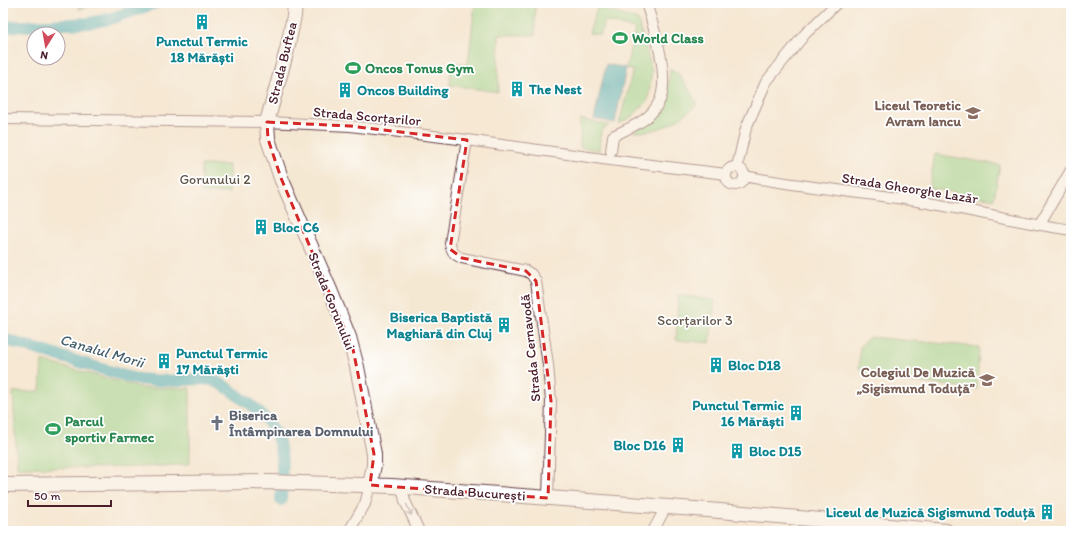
<svg xmlns="http://www.w3.org/2000/svg" width="1074" height="534" viewBox="0 0 1074 534" font-family="Itim,sans-serif">
<rect width="100%" height="100%" fill="#fff"/>
<filter id="ink" filterUnits="userSpaceOnUse"><feTurbulence type="fractalNoise" baseFrequency=".025" numOctaves="2"/><feDisplacementMap in="SourceGraphic" scale="8" xChannelSelector="R" yChannelSelector="G"/><feConvolveMatrix kernelMatrix="1 2 1 2 8 2 1 2 1" color-interpolation-filters="sRGB"/></filter>
<filter id="wash" filterUnits="userSpaceOnUse"><feTurbulence type="fractalNoise" baseFrequency=".012" numOctaves="4" result="noise"/><feDisplacementMap in="SourceGraphic" scale="16" xChannelSelector="R" yChannelSelector="G"/><feGaussianBlur stdDeviation="0.9" result="paint"/><feColorMatrix in="noise" values="0 0 0 0 0 0 0 0 0 0 0 0 0 0 0 0 0 1.4 0 .05"/><feComposite in="paint" operator="in"/></filter>
<g filter="url(#wash)">
<rect width="100%" height="100%" fill="#f5e8d3"/>
<path fill="#96d88f" stroke="#707c5d" d="M78 3H107L79 9Z
M475 3H535V35H499L498 92 450 85 451 62 468 64Z
M597 7 638 20 652 70 648 100 633 116 619 124 633 70 626 68 635 29 604 21 600 35 589 33Z
M670 68 680 75 698 104C677 122 662 132 634 132L662 106 668 89Z
M580 119 609 125 601 131 599 150 580 147Z
M935 154 1000 165 994 199 929 188Z
M201 165H229V193H201Z
M678 295 715 300 710 343 676 340Z
M869 337 979 347 977 389 869 377 859 368 860 347Z
M42 361 142 388H190V464C132 469 75 468 17 467L13 392 40 391Z"/>
<path fill="#3fadbc" stroke="#446674" d="M606 64 626 68 615 123 594 119Z"/>
<g fill="none" stroke-linecap="round" stroke-linejoin="round">
<path stroke="#3fadbc" stroke-width="12" d="M3 27 89 23 109 19 156 3
M3 339 132 378C149 381 166 381 183 380 190 380 198 379 205 379 218 380 229 389 240 397 250 404 261 413 269 423 286 444 282 475 281 500"/>
</g>
</g>
<g filter="url(#ink)">
<g fill="none" stroke-linecap="round" stroke-linejoin="round">
<defs>
<path id="street" d="M3 119 267 122 350 126 467 140 610 160 726 174
M467 140 450 243C451 251 454 255 462 258L526 271 531 274 536 281 548 365 551 401 548 498
M611 151 613 136C623 131 638 125 646 118 650 115 655 109 658 104 672 81 654 28 646 3
M726 176a9 9 0 1 1 18 0a9 9 0 1 1-18 0Z
M737 167 746 128 766 82 805 34 837 3
M744 176C799 187 855 191 910 200 964 208 1017 222 1071 230
M1039 225 1071 170
M402 487 405 501 419 531
M349 531 365 504 370 485
M653 531 666 507"/>
<path id="secondary" d="M295 3 294 16 287 50 267 122 268 139 281 178 330 290 349 337 357 367 374 454V465L370 485
M3 485 269 482 392 486 708 510 946 531"/>
</defs>
<use href="#street" stroke="#643d44" stroke-width="12"/>
<use href="#secondary" stroke="#643d44" stroke-width="16"/>
<use href="#street" stroke="#fff" stroke-width="10"/>
<use href="#secondary" stroke="#fff" stroke-width="14"/>
</g>
<defs><path id="oneway-shaft" d="M-6 0H5M1.5-3L5.5 0L1.5 3" fill="none" stroke-width="1.6" stroke-linecap="round" stroke-linejoin="round"/></defs>
<use stroke="#ae9aa0" href="#oneway-shaft" transform="translate(409 510) rotate(66)"/>
</g>
<path d="M0 0H1074V534H0ZM267 122 350 126 467 140 450 249 462 258 526 271 536 281 551 401 548 498 370 485 374 454 353 349 281 178 268 139Z" fill="#f5e8d3" fill-opacity=".55" fill-rule="evenodd"/>
<path fill="none" stroke="#d62828" stroke-width="3" stroke-dasharray="8 5" stroke-linejoin="round" d="M267 122 350 126 467 140 450 249 462 258 526 271 536 281 551 401 548 498 370 485 374 454 353 349 281 178 268 139Z"/>
<defs>
<symbol id="building-bare" viewBox="-9 -9 18 18"><path d="M-4-6H4V6H1V3H-1V6H-4ZM-2.5-4.3h1.7v1.8h-1.7ZM.8-4.3h1.7v1.8H.8ZM-2.5-1h1.7V.8h-1.7ZM.8-1h1.7V.8H.8Z" fill="#0f9aa8" stroke="#fff" stroke-width="2.5" paint-order="stroke"/></symbol>
<symbol id="stadium-bare" viewBox="-9 -9 18 18"><path d="M0-5a6.5 5 0 1 0 0 10a6.5 5 0 1 0 0-10ZM-3.5-1.8h7v3.6h-7Z" fill="#2e9e5b" stroke="#fff" stroke-width="2.5" paint-order="stroke"/></symbol>
<symbol id="school-bare" viewBox="-9 -9 18 18"><path d="M0-5L7-2L0 1L-7-2ZM-4 1L0 2.5L4 1V4Q0 6-4 4Z" fill="#8d6e63" stroke="#fff" stroke-width="2.5" paint-order="stroke"/></symbol>
<symbol id="church-bare" viewBox="-9 -9 18 18"><path d="M-1.2-6h2.4v3.5h3.3v2.4h-3.3V6h-2.4V-.1h-3.3v-2.4h3.3Z" fill="#6b7280" stroke="#fff" stroke-width="2.5" paint-order="stroke"/></symbol>
</defs>
<g fill-rule="evenodd">
<use href="#building-bare" x="191" y="11" width="22" height="22"/>
<use href="#stadium-bare" x="609" y="27" width="22" height="22"/>
<use href="#stadium-bare" x="342" y="57" width="22" height="22"/>
<use href="#building-bare" x="506" y="78" width="22" height="22"/>
<use href="#building-bare" x="334" y="79" width="22" height="22"/>
<use href="#school-bare" x="962" y="102" width="22" height="22"/>
<use href="#building-bare" x="250" y="216" width="22" height="22"/>
<use href="#building-bare" x="493" y="314" width="22" height="22"/>
<use href="#building-bare" x="153" y="350" width="22" height="22"/>
<use href="#building-bare" x="705" y="354" width="22" height="22"/>
<use href="#school-bare" x="976" y="369" width="22" height="22"/>
<use href="#building-bare" x="785" y="402" width="22" height="22"/>
<use href="#church-bare" x="206" y="412" width="22" height="22"/>
<use href="#stadium-bare" x="42" y="418" width="22" height="22"/>
<use href="#building-bare" x="667" y="434" width="22" height="22"/>
<use href="#building-bare" x="726" y="440" width="22" height="22"/>
<use href="#building-bare" x="1036" y="501" width="22" height="22"/>
</g>
<g text-anchor="middle" stroke-width="3.5" stroke-linejoin="round" paint-order="stroke">
<g font-size="14" font-weight="bold" fill="#27864d" stroke="#fff" text-anchor="start">
<text x="632" y="43">World Class</text>
<text x="365" y="73">Oncos Tonus Gym</text>
<text x="65" y="426">Parcul<tspan x="65" dy="16">sportiv Farmec</tspan></text>
</g>
<g font-size="14" font-weight="bold" fill="#0d838f" stroke="#fff" text-anchor="start">
<text x="202" y="46" text-anchor="middle">Punctul Termic<tspan x="202" dy="16">18 Mărăști</tspan></text>
<text x="529" y="94">The Nest</text>
<text x="357" y="95">Oncos Building</text>
<text x="273" y="232">Bloc C6</text>
<text x="492" y="322" text-anchor="end">Biserica Baptistă<tspan x="492" dy="16">Maghiară din Cluj</tspan></text>
<text x="176" y="358">Punctul Termic<tspan x="176" dy="16">17 Mărăști</tspan></text>
<text x="728" y="370">Bloc D18</text>
<text x="784" y="410" text-anchor="end">Punctul Termic<tspan x="784" dy="16">16 Mărăști</tspan></text>
<text x="666" y="450" text-anchor="end">Bloc D16</text>
<text x="749" y="456">Bloc D15</text>
<text x="1035" y="517" text-anchor="end">Liceul de Muzică Sigismund Toduță</text>
</g>
<g font-size="14" fill="#4a1f2b" stroke="#fff">
<text transform="translate(282 63) rotate(-76)" y="5">Strada Buftea</text>
<text transform="translate(367 116) rotate(5)" y="5">Strada Scorțarilor</text>
<text transform="translate(910 188) rotate(9)" y="5">Strada Gheorghe Lazăr</text>
<text transform="translate(332 301) rotate(68)" y="5">Strada Gorunului</text>
<text transform="translate(530 348) rotate(-96)" y="5">Strada Cernavodă</text>
<text transform="translate(475 492) rotate(4)" y="5">Strada București</text>
</g>
<g font-size="14" font-weight="bold" fill="#785e54" stroke="#fff" text-anchor="end">
<text x="961" y="110">Liceul Teoretic<tspan x="961" dy="16">Avram Iancu</tspan></text>
<text x="975" y="377">Colegiul De Muzică<tspan x="975" dy="16">„Sigismund Toduță”</tspan></text>
</g>
<g font-size="14" fill="#615649" stroke="#fff">
<text x="215" y="184">Gorunului 2</text>
<text x="695" y="325">Scorțarilor 3</text>
</g>
<g font-size="14" font-weight="bold" fill="#5b616d" stroke="#fff" text-anchor="start">
<text x="229" y="420">Biserica<tspan x="229" dy="16">Întâmpinarea Domnului</tspan></text>
</g>
<g font-size="15" font-style="italic" fill="#455f6c" stroke="#fff">
<text transform="translate(102 351) rotate(16)" y="5">Canalul Morii</text>
</g>
</g>
<rect width="1074" height="534" fill="none" stroke="#fff" stroke-width="16"/>
<g transform="translate(46 46) rotate(191)"><circle r="19" fill="#ffffff" stroke="#b7a5aa"/>
<path d="M0-3L7 15L0 10L-7 15Z" fill="#d1495b"/>
<text y="-6" font-size="11" font-weight="bold" text-anchor="middle" fill="#4a1f2b">N</text>
</g>
<path d="M28 500v6h83v-6" fill="none" stroke="#4a1f2b" stroke-width="2"/>
<text x="34" y="500" font-size="12" fill="#4a1f2b" stroke="#ffffff" stroke-width="3" paint-order="stroke">50 m</text>
</svg>
